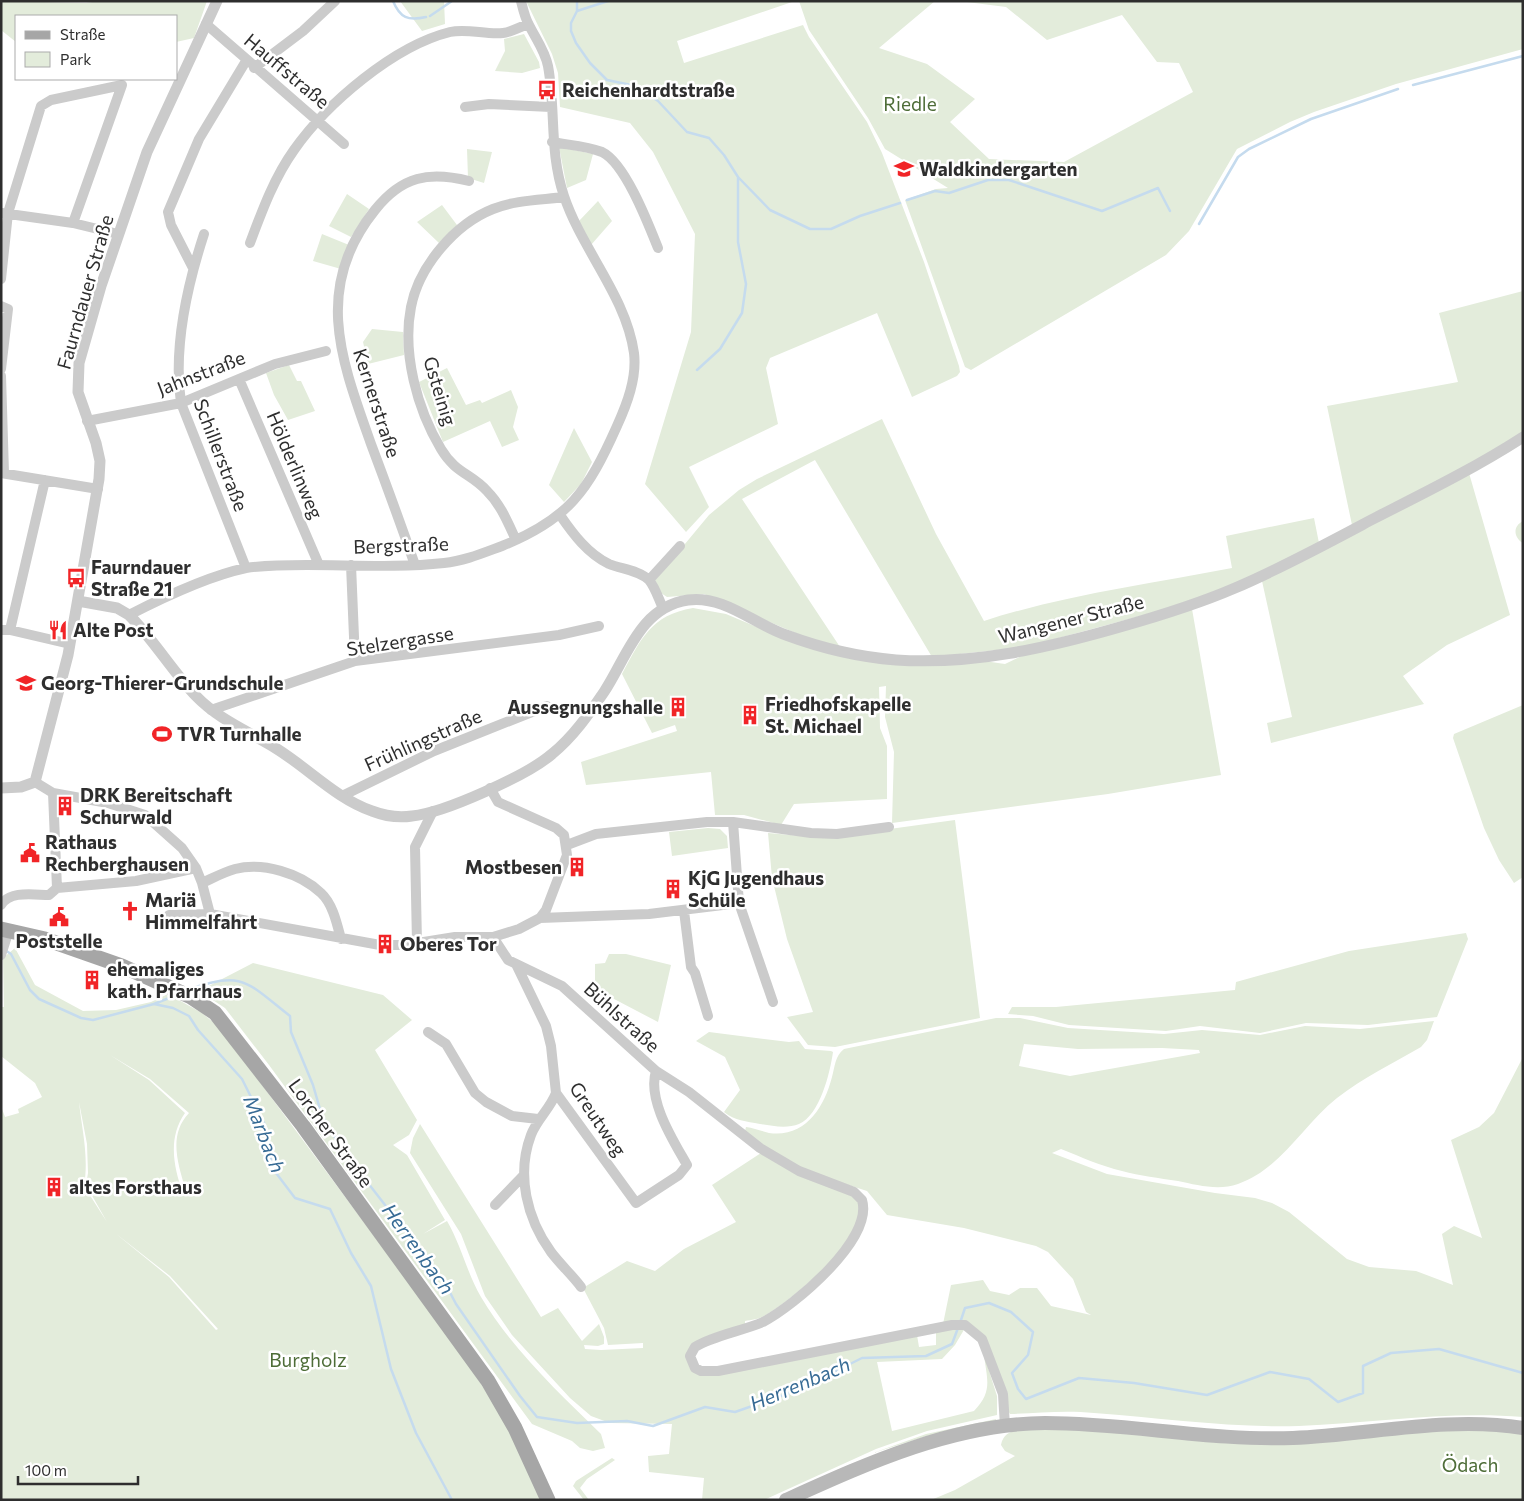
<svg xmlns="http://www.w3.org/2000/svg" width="1524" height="1501" viewBox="0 0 1524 1501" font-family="Commissioner,sans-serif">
<rect width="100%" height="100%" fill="#fff"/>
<path fill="#e3ecdb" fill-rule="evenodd" d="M1 1 86 3 99 1H207L194 38 176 42V16H16V42L1 30Z
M400 1H444L445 24 422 31Z
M526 1H795L677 41 684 63 803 25 809 37 867 122 882 153 924 262 959 366 960 372 957 376 912 397 877 313 770 358 766 368 778 424 689 467 709 507 686 532 645 484 691 332 695 234 653 152 630 123 560 107 558 73 552 54Z
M799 1H935L879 48 927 64 975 99 950 122 989 159 1064 162 1193 92 1179 63 1157 62 1122 15 1047 40 1006 7 959 1H1523V49L1396 84 1314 112 1290 122 1237 149 1189 231 1166 255 971 370 965 367 905 200 936 189 948 188 885 149 868 118 809 30Z
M524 34 539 62 540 68 522 73 495 71 505 51 504 39Z
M559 147 593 154 586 180 567 188Z
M467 149 492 152 484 183 468 178Z
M347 194 369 209 351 237 329 226Z
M598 201 612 221 591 245 579 221Z
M442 205 457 225 439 243 417 222Z
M322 234 349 245 341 269 313 261Z
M1523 291V433L1479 459 1352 525 1327 406 1458 382 1439 313Z
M372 329 403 332 404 355 368 364 363 342Z
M289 365 297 381H301L315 411 288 420 274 395 266 373Z
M447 368 466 405 480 400 482 403 511 390 518 407 513 427 519 440 502 447 490 421 443 442 419 382Z
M882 419 936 534 984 621C1064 595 1149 584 1232 568L1226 536 1314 518 1319 543 1232 586 1155 612 1025 647 932 657 815 460 742 499 840 647 805 637 704 594 667 597 661 593 655 580 709 515 739 490 757 479Z
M574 428 592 462 581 484 564 502 549 485Z
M1469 473 1510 615 1447 645 1403 676 1424 704 1271 743 1267 723 1292 717 1262 581Z
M1523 521V543C1513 537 1513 526 1523 521Z
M693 608 726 614 771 633 853 658 984 661 1005 664 1024 655 1192 609 1221 775 1108 794 892 823 894 752 885 717 886 686 879 687 880 728 887 746V799L794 804 781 825 744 815H715L711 772 586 785 581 762 677 731 675 725 652 733 622 674C641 639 651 615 693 608Z
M1523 705V877L1514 883 1499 860 1484 828 1453 738 1454 734Z
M955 820 980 1018 835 1047 808 1045 787 1017 813 1012 787 939 772 878 768 833 824 838Z
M708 828 720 829 727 836 728 848 672 856 669 832Z
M1466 933 1468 939 1437 1017 1368 1025 1306 1023 1260 1033 1200 1026 1166 1031 1069 1025 1033 1016 1008 1014 1012 1007H1056L1235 990 1236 982 1349 951Z
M15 948 35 985 83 1011 116 1010 151 1002 168 994 202 1013 219 1027 458 1349 510 1428 541 1500H1V1106L5 1117 19 1113 18 1109 42 1097 35 1083 1 1056V1007H4L3 958ZM110 1055 150 1079 189 1113C168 1135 178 1163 185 1188L183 1193C173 1166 168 1137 185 1113L149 1080ZM79 1102 87 1144 88 1173 86 1185 107 1222 84 1186C89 1157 82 1130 79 1102ZM115 1233 170 1276 218 1329 216 1330 169 1277Z
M609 954H626L671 965 658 1022 595 989V964L605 963Z
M253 963 383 995 412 1020 375 1050 417 1120 409 1135 393 1145 407 1155 445 1220 423 1234 447 1221C461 1245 467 1273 481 1297 512 1349 558 1392 601 1434L605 1448 593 1451 580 1448 572 1441 532 1424 269 1065 225 1008 199 991Z
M996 1018H1020L1068 1028 1164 1034 1202 1030 1260 1035 1305 1026 1360 1029 1434 1021 1427 1040 1421 1047C1393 1063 1363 1078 1337 1098 1302 1126 1281 1169 1238 1184 1218 1191 1197 1185 1178 1181 1159 1178 1140 1176 1122 1171 1101 1166 1081 1157 1061 1149L1052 1153 1107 1174 1215 1193 1255 1198 1272 1203 1289 1212 1347 1259 1369 1267 1416 1271 1453 1285 1442 1234 1454 1226 1482 1238 1451 1140 1479 1127 1494 1113 1523 1057V1417C1447 1411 1374 1423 1299 1426 1230 1428 1163 1418 1094 1413 1066 1410 1038 1413 1010 1414L1007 1409 1008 1394 984 1338 979 1332 943 1324 951 1285 983 1280 990 1291 1009 1295 1020 1288H1037L1051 1306 1091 1315 1086 1312 1073 1279 1048 1252 1036 1246 964 1228 887 1215 867 1191 799 1169 778 1158 745 1131 746 1127C754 1128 761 1131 769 1133 805 1138 824 1108 832 1077 835 1066 835 1056 844 1049ZM1024 1044 1078 1049 1162 1048 1199 1050 1200 1053 1070 1076 1019 1066Z
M709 1032 789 1042 799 1041 805 1049 831 1051 833 1052C830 1073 820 1115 799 1124 787 1129 772 1126 760 1124 746 1121 735 1121 724 1112L740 1090 725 1057 696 1041Z
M420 1124 541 1317 558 1308 582 1341 599 1324 604 1337V1344L598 1346 584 1345 585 1349 601 1350 643 1348V1343L608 1345 604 1328 583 1288 627 1261 655 1271 684 1249 736 1222 712 1185 761 1153C776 1163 792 1171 808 1178 823 1185 846 1187 857 1200 879 1230 787 1304 764 1316 759 1319 751 1320 745 1321V1326L691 1350 701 1372 917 1335 919 1347 936 1345V1330L965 1328 955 1345 942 1359 877 1362 892 1431 974 1411C993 1391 987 1380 984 1355L997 1396V1415L927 1431 876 1449 764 1500H702L704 1478 649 1472 648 1456 669 1454 672 1424 610 1423 591 1416 570 1398 512 1335 485 1296 461 1234 410 1153 413 1138Z
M996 1419V1421L927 1436 873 1453 926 1434Z
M1039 1428 1169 1434 1486 1429 1523 1433V1500H931L955 1490 1015 1456 1005 1451 1001 1445C1004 1427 1024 1430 1039 1428Z
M612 1458 615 1460 587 1479 580 1488 589 1500H584L573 1486 576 1481Z"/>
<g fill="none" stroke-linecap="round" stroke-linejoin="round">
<path stroke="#c5dbee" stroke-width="2.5" d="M393 1C400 18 408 21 426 17
M577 1V11L571 23V31L576 43 590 63 607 80 636 86 658 101 687 132 709 138 724 155 738 177 770 210 810 229H831L860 216 900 203
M577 11 608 1
M430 16 452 1
M1413 85 1523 56
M907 200 935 191 949 193 988 180H1009L1102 211 1158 188 1170 211
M1199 224 1238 157 1249 149 1311 119 1398 89
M697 370 720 349 742 313 746 284 738 242V178
M5 950 11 954 30 990 39 999 81 1018 93 1020 154 1004 173 1008 189 1016 198 1030 242 1079 265 1125 273 1169 295 1198 330 1209 351 1253 371 1286 391 1369 416 1433 452 1500
M188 990C242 969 248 983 290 1016L291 1032 313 1085 322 1116 336 1139 349 1153 361 1174 444 1281 456 1304 520 1396 537 1417 577 1423 627 1421 653 1426 705 1407 735 1412 798 1390 862 1358 926 1356 952 1344 958 1328
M154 1004 174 996
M960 1323 965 1308 989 1303 1011 1312 1033 1332 1028 1355 1012 1373 1018 1389 1026 1399 1079 1378 1134 1383 1207 1395 1270 1372 1309 1379 1338 1402 1363 1393V1366L1391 1353 1439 1349 1523 1373"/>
<path stroke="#cbcbcb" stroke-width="10" d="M206 24 344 144
M254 68 303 31 335 1
M465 107 489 104 551 107
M552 142C568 145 587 146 602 152 625 163 648 223 658 248
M2 213 73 223 118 234
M73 223 122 85
M204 234C187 286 173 348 181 403L246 568
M250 243C262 211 274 178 294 150 327 103 394 46 450 32 467 28 486 35 503 33 511 32 520 27 528 24
M193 268 171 225 168 212 199 139 246 61
M1 279 8 213 41 106 51 100 122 85
M1 306 8 309 1 369
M1 376 4 473
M239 379 319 565
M87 421 181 403 275 364 326 351
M1 473 98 489
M560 515C573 534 588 554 609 564 621 569 639 570 649 580 655 587 659 600 663 608
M516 540C508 523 501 505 487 491 471 473 456 474 441 449 417 409 402 353 411 307 419 266 455 224 493 209 515 200 541 200 564 197
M351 565 355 661
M415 565C401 525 386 484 371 444 342 362 312 288 375 210 402 176 429 171 469 181
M649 580 680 546
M129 615C164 597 208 576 246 568 266 565 287 565 307 565 352 565 399 568 444 563 464 561 483 553 502 546 569 519 588 491 617 426 627 404 637 378 634 353 626 296 582 250 564 196 549 152 556 110 548 66 545 51 536 39 529 25 525 18 523 9 521 1
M1 630H10L70 644
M10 630 45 480
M211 710 355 661 559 635 599 626
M35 782 53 793 108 803 145 815 182 848 196 868 202 883 210 914
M53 793 57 888
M342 796 434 751 547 706
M733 822 739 903 773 1002
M567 845 596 834 707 822H733L811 833 837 834 889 827
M202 883C213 878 224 872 235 869 263 862 300 873 321 893 333 904 337 924 341 939
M1 905C10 890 35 895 49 895L57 888 136 881 196 868
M684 911 691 967 695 973 708 1016
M169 915 210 914 380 945H405L455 937H493L519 929 540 918 546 910 567 855 564 835 556 828 498 802 490 788
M540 918 649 914 739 903
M493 937 508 960 562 986 656 1071 689 1092 760 1148 799 1171 854 1192 862 1200C874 1239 794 1306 763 1322 742 1331 712 1336 695 1347L690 1356 695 1368 701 1371H718L952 1325H965L982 1339 1003 1394 1005 1426
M417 943 415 847 433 811
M1 955 9 930
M516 964 546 1026 551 1046 556 1093 636 1203 679 1175 687 1165C673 1140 647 1100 656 1071
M428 1032 446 1044 475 1093 486 1102 512 1116 538 1119
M556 1093C550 1109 537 1119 531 1135 516 1175 527 1219 551 1252 560 1264 572 1275 581 1287
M495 1205 523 1176"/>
<path stroke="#cbcbcb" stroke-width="11" d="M78 601 117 608 129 615C154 640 172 671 196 696 219 720 250 732 277 749 309 769 337 799 372 811 385 816 399 818 412 816 444 813 528 775 552 754 573 737 589 714 604 692 627 657 640 607 688 600 724 595 754 624 786 635 821 648 859 657 896 660 974 665 1047 648 1120 627 1159 616 1198 604 1235 588 1282 568 1328 543 1373 519 1424 493 1475 468 1523 437
M1 788 21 787 35 782 68 655 99 479 100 461 96 443 78 392 79 363 101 286 147 152 217 1"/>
<path stroke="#b8b8b8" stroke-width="14" d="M786 1500C868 1463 953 1424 1045 1423 1128 1423 1210 1441 1293 1438 1369 1435 1446 1416 1523 1428"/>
<path stroke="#a6a6a6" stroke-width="15" d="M1 929 45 939 122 966 191 997 215 1013 303 1126 488 1381 515 1428 548 1500"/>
</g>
<defs>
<symbol id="bus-bare" viewBox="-9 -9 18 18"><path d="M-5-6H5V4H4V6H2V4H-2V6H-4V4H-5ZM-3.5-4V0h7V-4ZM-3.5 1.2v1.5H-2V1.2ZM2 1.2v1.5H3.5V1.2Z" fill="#f12427" stroke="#fff" stroke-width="2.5" paint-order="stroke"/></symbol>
<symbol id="school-bare" viewBox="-9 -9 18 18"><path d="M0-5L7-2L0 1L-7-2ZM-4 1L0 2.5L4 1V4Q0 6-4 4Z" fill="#f12427" stroke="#fff" stroke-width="2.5" paint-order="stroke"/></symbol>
<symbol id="restaurant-bare" viewBox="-9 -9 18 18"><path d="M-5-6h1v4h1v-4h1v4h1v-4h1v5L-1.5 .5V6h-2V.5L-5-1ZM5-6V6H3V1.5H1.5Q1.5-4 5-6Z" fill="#f12427" stroke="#fff" stroke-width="2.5" paint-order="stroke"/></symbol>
<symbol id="building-bare" viewBox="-9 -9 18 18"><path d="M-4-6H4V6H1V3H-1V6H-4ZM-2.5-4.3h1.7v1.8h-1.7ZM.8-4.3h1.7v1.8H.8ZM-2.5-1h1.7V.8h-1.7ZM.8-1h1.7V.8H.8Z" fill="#f12427" stroke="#fff" stroke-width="2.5" paint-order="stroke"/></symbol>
<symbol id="stadium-bare" viewBox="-9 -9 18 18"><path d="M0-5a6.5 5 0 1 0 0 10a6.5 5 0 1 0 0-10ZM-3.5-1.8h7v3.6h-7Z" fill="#f12427" stroke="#fff" stroke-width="2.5" paint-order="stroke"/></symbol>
<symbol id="civic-bare" viewBox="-9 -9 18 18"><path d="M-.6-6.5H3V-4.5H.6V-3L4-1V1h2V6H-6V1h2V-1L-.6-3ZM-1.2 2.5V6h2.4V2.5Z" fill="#f12427" stroke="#fff" stroke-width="2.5" paint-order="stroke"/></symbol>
<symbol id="church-bare" viewBox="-9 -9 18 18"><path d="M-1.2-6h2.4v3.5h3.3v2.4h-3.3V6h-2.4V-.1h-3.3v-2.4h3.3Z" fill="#f12427" stroke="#fff" stroke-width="2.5" paint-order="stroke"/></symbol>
</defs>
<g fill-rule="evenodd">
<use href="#bus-bare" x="533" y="76" width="28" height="28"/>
<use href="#school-bare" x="890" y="155" width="28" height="28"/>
<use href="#bus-bare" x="62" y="564" width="28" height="28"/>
<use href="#restaurant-bare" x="44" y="616" width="28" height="28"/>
<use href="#school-bare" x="12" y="669" width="28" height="28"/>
<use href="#building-bare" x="664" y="693" width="28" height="28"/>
<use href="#building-bare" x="736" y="701" width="28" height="28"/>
<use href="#stadium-bare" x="148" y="720" width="28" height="28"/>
<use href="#building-bare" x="51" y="792" width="28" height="28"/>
<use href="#civic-bare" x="16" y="839" width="28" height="28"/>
<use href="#building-bare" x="563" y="853" width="28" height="28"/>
<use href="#building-bare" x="659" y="875" width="28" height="28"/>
<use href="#church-bare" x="116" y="897" width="28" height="28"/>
<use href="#civic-bare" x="45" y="903" width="28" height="28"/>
<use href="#building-bare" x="371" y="930" width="28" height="28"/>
<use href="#building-bare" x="78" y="966" width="28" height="28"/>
<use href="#building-bare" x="40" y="1173" width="28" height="28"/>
</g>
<g text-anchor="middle" stroke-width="5" stroke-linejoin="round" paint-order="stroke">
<g font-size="19" fill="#2e2e2e" stroke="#fff">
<text transform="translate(287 71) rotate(40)" y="7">Hauffstraße</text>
<text transform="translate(85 292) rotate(-74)" y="7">Faurndauer Straße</text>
<text transform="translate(201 373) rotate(-21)" y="7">Jahnstraße</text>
<text transform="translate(440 391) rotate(73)" y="7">Gsteinig</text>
<text transform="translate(377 403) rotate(72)" y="7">Kernerstraße</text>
<text transform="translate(221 455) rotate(69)" y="7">Schillerstraße</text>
<text transform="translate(295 465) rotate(67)" y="7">Hölderlinweg</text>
<text transform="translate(401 545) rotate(-2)" y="7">Bergstraße</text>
<text transform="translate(1071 619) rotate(-14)" y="7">Wangener Straße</text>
<text transform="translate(400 641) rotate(-9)" y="7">Stelzergasse</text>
<text transform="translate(423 740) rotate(-24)" y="7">Frühlingstraße</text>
<text transform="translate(622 1017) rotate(42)" y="7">Bühlstraße</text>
<text transform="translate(598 1119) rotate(56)" y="7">Greutweg</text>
<text transform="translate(331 1133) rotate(54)" y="7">Lorcher Straße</text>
</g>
<g font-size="19" font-weight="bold" fill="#2e2e2e" stroke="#fff" text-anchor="start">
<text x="562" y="97">Reichenhardtstraße</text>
<text x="919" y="176">Waldkindergarten</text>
<text x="91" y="574">Faurndauer<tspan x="91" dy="22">Straße 21</tspan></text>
<text x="73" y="637">Alte Post</text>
<text x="41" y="690">Georg-Thierer-Grundschule</text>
<text x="765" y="711">Friedhofskapelle<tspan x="765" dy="22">St. Michael</tspan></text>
<text x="663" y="714" text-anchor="end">Aussegnungshalle</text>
<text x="177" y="741">TVR Turnhalle</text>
<text x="80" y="802">DRK Bereitschaft<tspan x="80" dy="22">Schurwald</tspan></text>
<text x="45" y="849">Rathaus<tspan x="45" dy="22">Rechberghausen</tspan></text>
<text x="562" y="874" text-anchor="end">Mostbesen</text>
<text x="688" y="885">KjG Jugendhaus<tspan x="688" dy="22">Schüle</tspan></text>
<text x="145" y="907">Mariä<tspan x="145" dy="22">Himmelfahrt</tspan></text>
<text x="59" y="948" text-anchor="middle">Poststelle</text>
<text x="400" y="951">Oberes Tor</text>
<text x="107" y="976">ehemaliges<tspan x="107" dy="22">kath. Pfarrhaus</tspan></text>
<text x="69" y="1194">altes Forsthaus</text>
</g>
<g font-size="19" fill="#4e6d38" stroke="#fff">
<text x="910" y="111">Riedle</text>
<text x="308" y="1367">Burgholz</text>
<text x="1470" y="1472">Ödach</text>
</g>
<g font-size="20" font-style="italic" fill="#376b95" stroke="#fff">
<text transform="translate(264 1134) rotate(69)" y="7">Marbach</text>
<text transform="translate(418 1249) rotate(54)" y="7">Herrenbach</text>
<text transform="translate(800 1384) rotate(-23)" y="7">Herrenbach</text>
</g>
</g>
<rect width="1524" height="1501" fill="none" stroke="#2e2e2e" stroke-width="5"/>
<rect x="15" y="15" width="162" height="65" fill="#ffffff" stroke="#ababab"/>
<rect x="25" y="31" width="25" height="8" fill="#a6a6a6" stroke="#ababab"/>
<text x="60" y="40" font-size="15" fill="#2e2e2e">Straße</text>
<rect x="25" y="52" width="25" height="15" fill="#e3ecdb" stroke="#ababab"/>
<text x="60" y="65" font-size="15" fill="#2e2e2e">Park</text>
<path d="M18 1476v8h120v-8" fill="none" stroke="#2e2e2e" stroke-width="2.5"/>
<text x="25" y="1476" font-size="15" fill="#2e2e2e" stroke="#ffffff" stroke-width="4" paint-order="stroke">100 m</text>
</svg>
